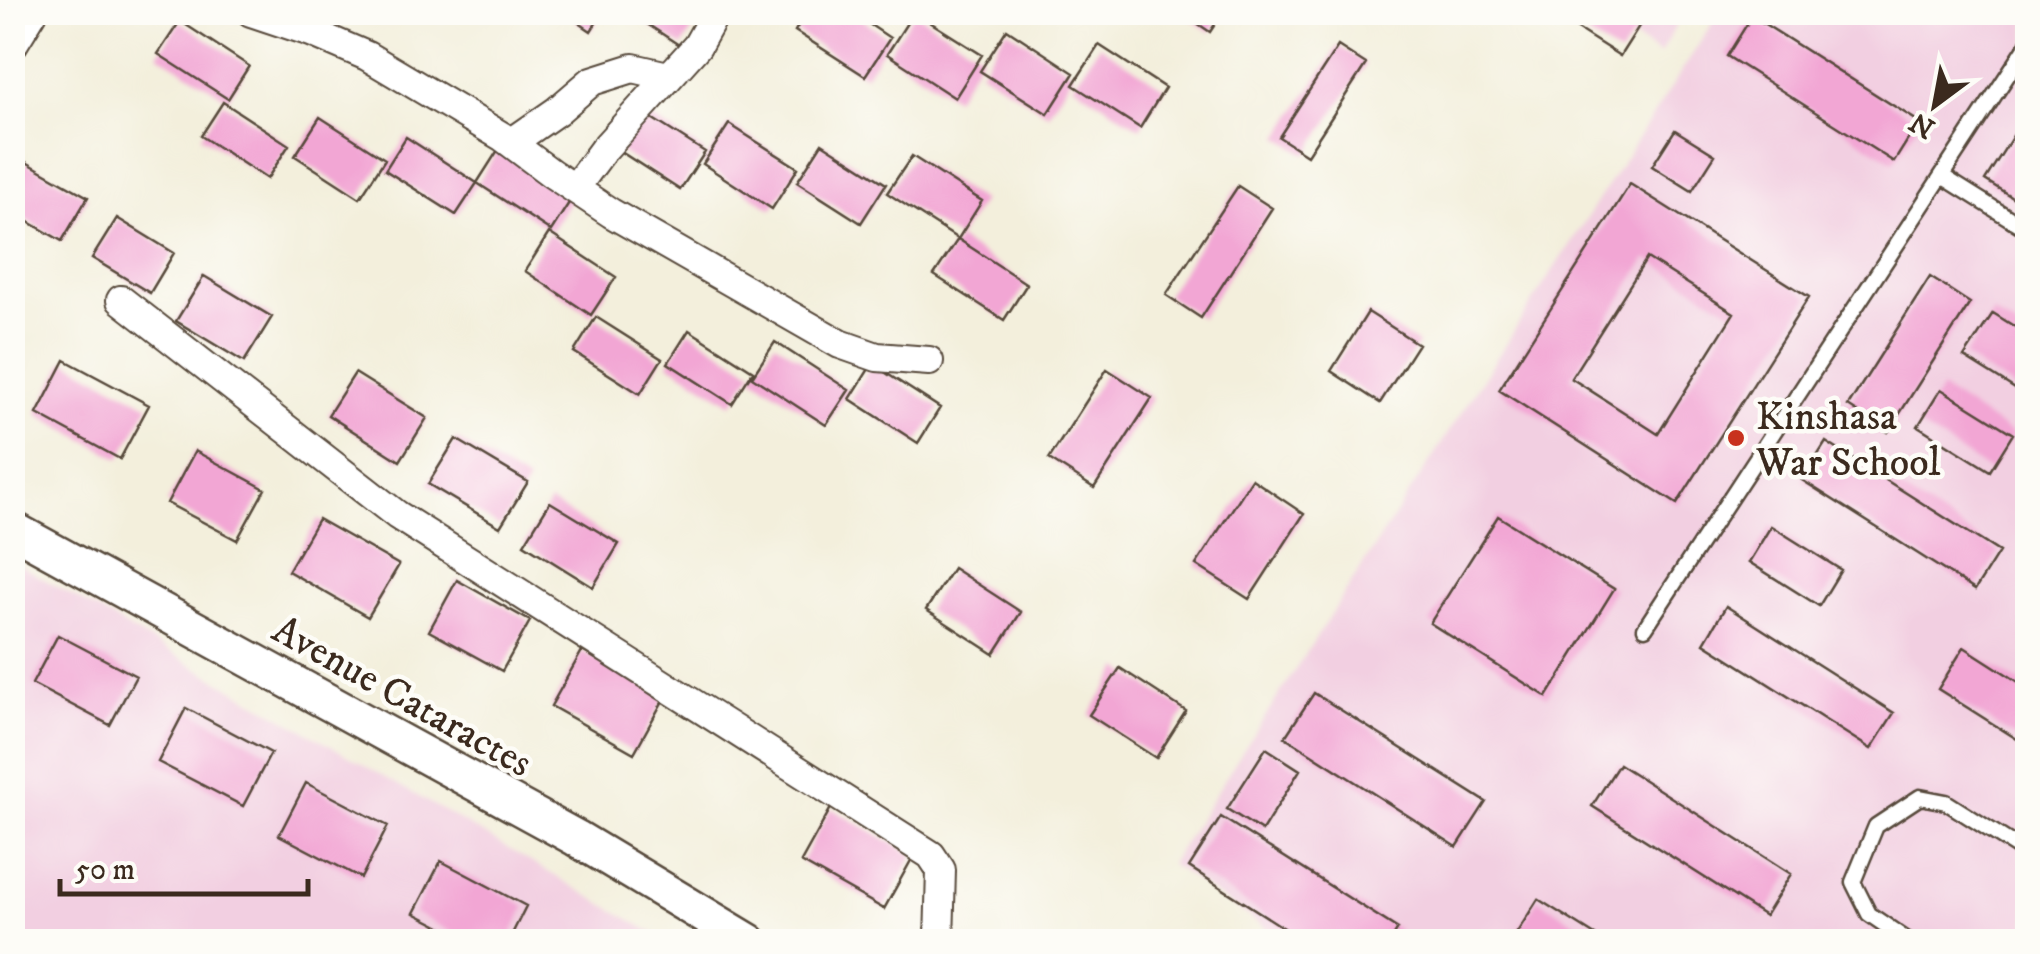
<svg xmlns="http://www.w3.org/2000/svg" width="2040" height="954" viewBox="0 0 2040 954" font-family="'IM FELL DW Pica',serif">
<rect width="100%" height="100%" fill="#fdfcf7"/>
<filter id="ink" filterUnits="userSpaceOnUse"><feTurbulence type="fractalNoise" baseFrequency=".01" numOctaves="2"/><feDisplacementMap in="SourceGraphic" scale="20" xChannelSelector="R" yChannelSelector="G"/><feConvolveMatrix kernelMatrix="1 2 1 2 8 2 1 2 1" color-interpolation-filters="sRGB"/></filter>
<filter id="wash" filterUnits="userSpaceOnUse"><feTurbulence type="fractalNoise" baseFrequency=".0048" numOctaves="4" result="noise"/><feDisplacementMap in="SourceGraphic" scale="40" xChannelSelector="R" yChannelSelector="G"/><feGaussianBlur stdDeviation="2.25" result="paint"/><feColorMatrix in="noise" values="0 0 0 0 0 0 0 0 0 0 0 0 0 0 0 0 0 1.4 0 .05"/><feComposite in="paint" operator="in"/></filter>
<g filter="url(#wash)">
<rect width="100%" height="100%" fill="#f3efdc"/>
<path fill="#f2cfe1" d="M1593 13H1683L1660 54Z
M1719 13H2027V941H1285L1170 864Z
M13 561 667 941H13Z"/>
<g id="blocks">
<path fill="#f2a6d4" fill-rule="evenodd" d="M563 12H603L591 31Z
M629 12H704L682 47Z
M806 12H851L890 38 865 76 795 31Z
M914 12 982 55 955 98 887 54Z
M1181 12H1223L1210 32Z
M1571 12H1648L1620 56 1565 21Z
M1752 16 1919 122 1894 162 1727 56Z
M180 21 249 66 228 99 158 54Z
M1007 29 1074 73 1048 114 980 71Z
M1099 45 1165 88 1140 128 1073 85Z
M1338 46 1366 64 1307 155 1279 137Z
M223 102 289 145 267 179 201 136Z
M639 110 705 152 680 190 615 148Z
M2028 112V207L1985 180Z
M320 117 385 159 360 198 295 156Z
M729 124 798 168 772 209 703 164Z
M1675 130 1715 155 1692 191 1652 166Z
M406 137 477 183 498 150 572 198 551 231 477 183 456 215 385 170Z
M822 143 886 184 861 223 797 182Z
M912 156 982 201 958 239 887 193Z
M19 158 88 197 62 241 12 212V169Z
M1630 184 1809 297 1677 504 1499 390ZM1647 258 1734 313 1658 434 1571 378Z
M1238 186 1272 208 1201 318 1166 295Z
M117 218 174 253 150 293 92 258Z
M549 233 616 277 591 315 525 271Z
M958 239 1027 284 1004 320 934 275Z
M204 276 272 317 244 362 176 321Z
M1930 277 1970 303 1888 432 1848 406Z
M1368 312 1418 344 1380 403 1331 371Z
M1993 313 2028 335V397L1964 357Z
M596 317 662 359 640 394 574 352Z
M689 330 753 371 732 404 668 363Z
M775 342 849 390 826 425 752 377Z
M65 360 149 405 120 459 37 414Z
M872 364 940 408 918 443 850 399Z
M1107 369 1152 398 1094 488 1049 459Z
M355 373 427 418 400 461 328 415Z
M1941 389 2013 434 1990 471 1918 426Z
M456 439 528 482 500 527 428 484Z
M1826 442 1999 552 1975 590 1802 480Z
M195 451 265 489 237 540 167 503Z
M1252 479 1304 514 1249 599 1196 565Z
M550 502 619 544 593 587 524 544Z
M1498 516 1614 589 1547 697 1430 623Z
M318 519 399 565 368 617 288 571Z
M1771 526 1841 570 1819 606 1749 562Z
M953 568 1021 612 994 654 926 610Z
M457 580 530 621 502 671 429 631Z
M1726 606 1894 713 1871 749 1704 643Z
M58 635 136 676 110 725 32 684Z
M1964 647 2028 688V746L1938 689Z
M582 651 665 697 634 753 551 706Z
M1120 668 1186 711 1156 758 1089 715Z
M1314 693 1486 802 1457 847 1285 737Z
M186 708 271 753 243 806 158 762Z
M1266 748 1300 770 1262 831 1227 809Z
M1619 764 1791 874 1765 916 1592 806Z
M306 783 388 826 361 878 279 835Z
M831 808 914 855 884 909 801 862Z
M1221 817 1398 929 1390 942H1306L1189 867Z
M441 861 526 906 508 942H470L414 913Z
M1538 899 1606 942H1511Z"/>
</g>
</g>
<g filter="url(#ink)">
<use href="#blocks" fill-opacity="0" stroke="#57483a" stroke-width="2.5"/>
<g fill="none" stroke-linecap="round" stroke-linejoin="round">
<defs>
<path id="service" d="M1942 176 2028 230
M1645 628 2028 44
M1910 942 1869 914 1853 882 1876 826 1920 797 1946 802 2028 854"/>
<path id="minor" d="M251 12 311 32 367 56 503 137 551 173 611 213 840 344 877 357 929 361
M12 46 33 12
M511 143 557 111 592 81 633 68 668 76
M575 188 603 150 697 46 716 12
M121 300 397 515 931 855 941 870 939 942"/>
<path id="tertiary" d="M12 529 576 838 749 942"/>
</defs>
<use href="#service" stroke="#57483a" stroke-width="19"/>
<use href="#minor" stroke="#57483a" stroke-width="32"/>
<use href="#tertiary" stroke="#57483a" stroke-width="40"/>
<use href="#service" stroke="#fff" stroke-width="14"/>
<use href="#minor" stroke="#fff" stroke-width="28"/>
<use href="#tertiary" stroke="#fff" stroke-width="35"/>
</g>
</g>
<circle fill="#c8321e" stroke="#fdfcf7" stroke-width="4" cx="1736" cy="438" r="10"/>
<g text-anchor="middle" stroke-width="9" stroke-linejoin="round" paint-order="stroke">
<g font-size="40" fill="#3b2a1e" stroke="#fdfcf7" text-anchor="start">
<text x="1756" y="429">Kinshasa<tspan x="1756" dy="46">War School</tspan></text>
</g>
<g font-size="40" fill="#3b2a1e" stroke="#fdfcf7">
<text transform="translate(403 695) rotate(29)" y="14">Avenue Cataractes</text>
</g>
</g>
<rect width="2040" height="954" fill="none" stroke="#fdfcf7" stroke-width="50"/>
<g transform="translate(1935 105) rotate(212)" stroke="#fdfcf7" stroke-width="8" paint-order="stroke">
<path d="M0-8L18 38L0 25L-18 38Z" fill="#3b2a1e"/>
<text y="-15" font-size="28" font-weight="bold" text-anchor="middle" fill="#3b2a1e">N</text>
</g>
<path d="M60 879v15h248v-15" fill="none" stroke="#3b2a1e" stroke-width="5"/>
<text x="75" y="879" font-size="30" fill="#3b2a1e" stroke="#fdfcf7" stroke-width="8" paint-order="stroke">50 m</text>
</svg>
